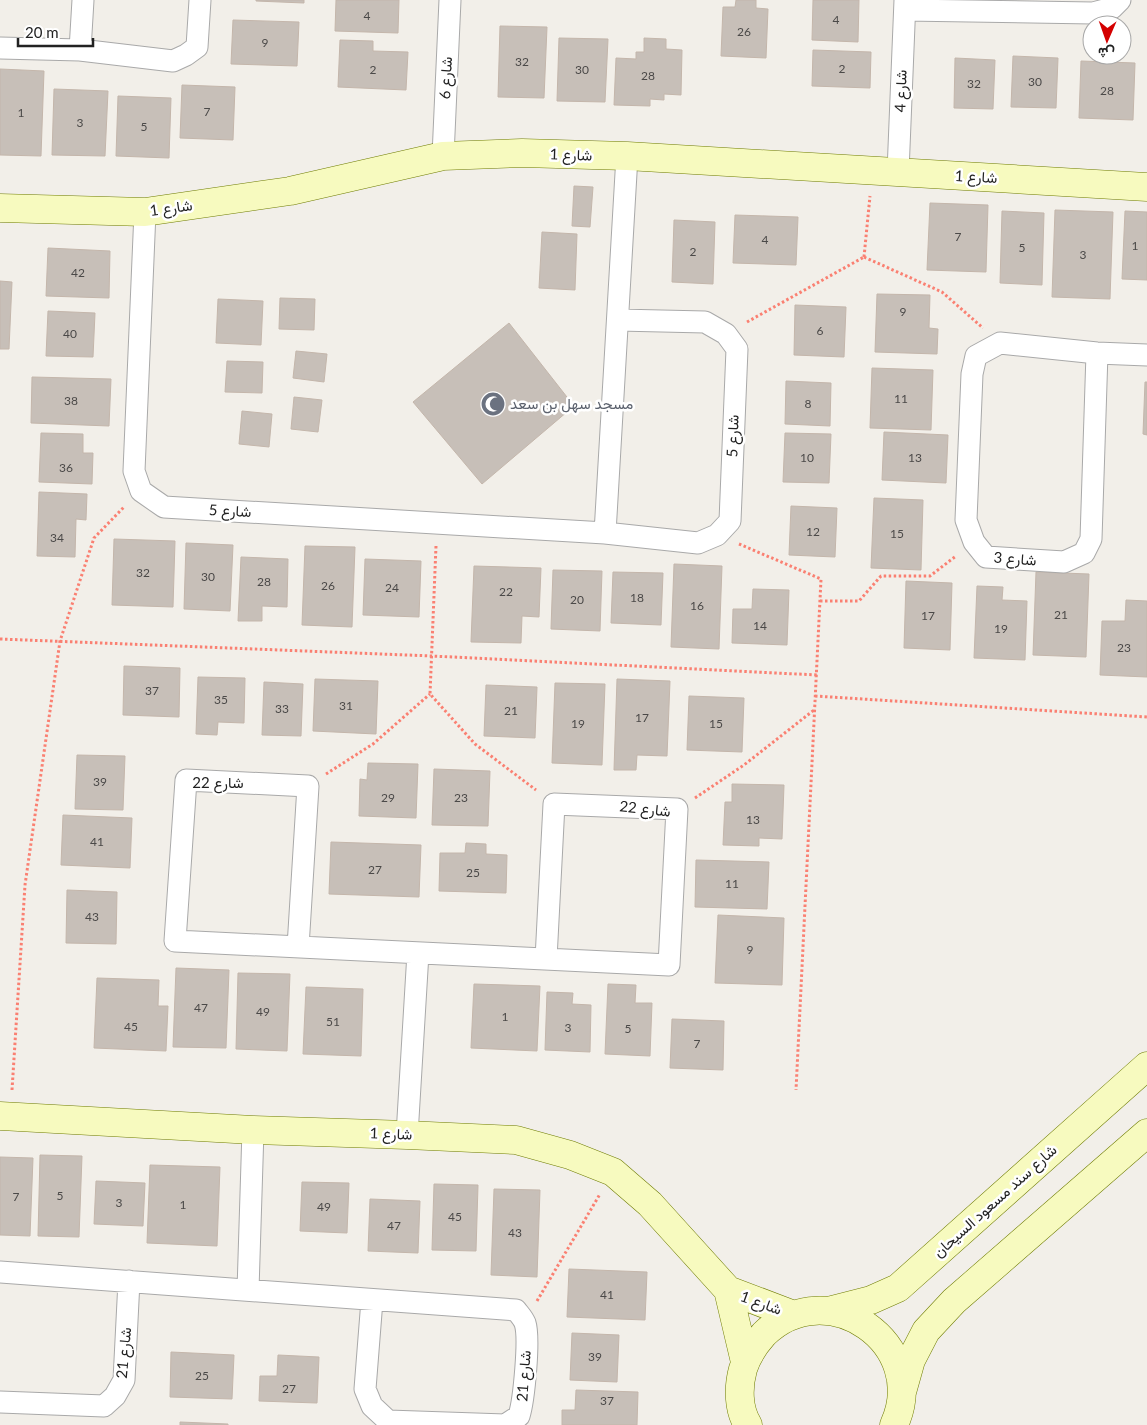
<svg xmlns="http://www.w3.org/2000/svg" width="1147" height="1425" viewBox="0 0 1147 1425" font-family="Lato,Vazirmatn,sans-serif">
<rect width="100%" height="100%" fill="#f2efe9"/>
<path fill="#c7bfb8" stroke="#c4b6ab" d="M256 0H304V3L256 1Z
M336 0H399L398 33 335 31Z
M736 0H756V8L768 9 766 58 721 56 723 7H735Z
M813 0H859L858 42 812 40Z
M233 20 299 22 297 66 231 64Z
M500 26 547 27 544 98 498 97Z
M559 38 608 39 605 102 557 101Z
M644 38 666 39V49L682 50 681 95 664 94V100L650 99V106L614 105 616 58 636 59V52H644Z
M340 40 373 41V51L408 52 406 90 338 87Z
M813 50 871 52 870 88 812 86Z
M1013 56 1058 58 1056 108 1011 107Z
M955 58 995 60 993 109 954 108Z
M1081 61 1135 63 1133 120 1079 118Z
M0 69 44 71 41 156 0 155Z
M182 85 235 87 233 140 180 138Z
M54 89 108 91 105 156 52 155Z
M118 96 171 98 169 158 116 156Z
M574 186 593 187 590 227 572 226Z
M930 203 988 205 986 272 927 270Z
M1055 210 1113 212 1110 299 1052 297Z
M1002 211 1044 213 1042 285 1000 283Z
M1125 211 1147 212V280L1122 279Z
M735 215 798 217 796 265 733 263Z
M674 220 715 222 713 284 672 282Z
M542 232 577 234 575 290 539 288Z
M48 248 110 251 109 298 46 296Z
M0 281 12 282 9 349H0Z
M877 294 930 295 929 328 938 329 937 354 875 352Z
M280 298 315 299 314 330 279 329Z
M218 299 263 301 261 345 216 343Z
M795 305 846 307 844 357 794 355Z
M48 311 95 313 93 357 46 356Z
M509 323 574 406 482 484 413 402Z
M296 351 327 354 324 382 293 378Z
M227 361 263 362 262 393 225 392Z
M872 368 933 370 931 430 870 428Z
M32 377 111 379 109 426 31 423Z
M786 381 831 383 830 426 785 424Z
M1145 382H1147V435L1143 434Z
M294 397 322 400 318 432 291 429Z
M242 411 272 414 269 447 239 444Z
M884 432 948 435 946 483 882 480Z
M41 433 83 434V453H93L92 484 39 482Z
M785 433 831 434 829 483 783 482Z
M39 492 87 494 86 520 76 519 75 557 37 556Z
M874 498 923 500 921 570 871 568Z
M791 506 837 508 835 557 789 555Z
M114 539 175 541 173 607 112 605Z
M186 543 233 545 230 611 184 609Z
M305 546 355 547 352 627 302 625Z
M241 557 288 559 287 607 262 606V621H238Z
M365 559 421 561 419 617 363 615Z
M674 564 722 566 719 649 671 647Z
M474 566 541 568 539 617 522 616 521 643 471 642Z
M553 570 602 571 600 631 551 629Z
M613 572 663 573 661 625 611 623Z
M1036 572 1089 574 1086 657 1033 655Z
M906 581 952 583 950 650 904 648Z
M977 586 1003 587 1002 600 1027 601 1025 660 974 658Z
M753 589 789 590 787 645 732 643 733 609H752Z
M1126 600 1147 601V677L1100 675 1102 621H1125Z
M124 666 180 668 179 717 123 715Z
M198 677 245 678 244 723 218 722 217 735 196 734Z
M315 679 378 681 376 734 313 731Z
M617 679 670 681 667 756 637 755 636 770H614Z
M264 682 303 684 301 736 262 735Z
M555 683 605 684 602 765 552 763Z
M486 685 537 687 535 738 484 736Z
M689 696 744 698 742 752 687 750Z
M77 755 125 756 123 810 75 809Z
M368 763 418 764 416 818 359 816 360 779 367 780Z
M434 769 490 771 488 826 432 825Z
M732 784 784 785 782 839 759 838V846L723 845 725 802H732Z
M63 815 132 818 130 868 61 865Z
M331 842 421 845 419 897 329 894Z
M466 843 486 844V854L507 855 506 893 439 891 440 853H465Z
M696 860 769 862 767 909 695 907Z
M67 890 117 892 116 944 66 943Z
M718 915 784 918 782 985 715 983Z
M176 968 229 970 226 1048 173 1047Z
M238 973 290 974 287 1051 236 1049Z
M97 978 159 980 158 1006H168L166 1051 94 1048Z
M474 984 540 986 537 1051 471 1048Z
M608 984 636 985 635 1003H652L650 1056 605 1054Z
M306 987 363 989 361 1056 303 1054Z
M547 992 573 993 572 1004 591 1005 590 1052 545 1050Z
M672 1019 724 1021 723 1070 670 1068Z
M40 1155 82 1156 79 1237 38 1236Z
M0 1157 33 1158 30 1236 0 1235Z
M150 1165 220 1167 217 1246 147 1243Z
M96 1181 145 1183 143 1226 94 1224Z
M302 1182 349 1183 347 1233 300 1231Z
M434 1184 478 1185 476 1251 432 1250Z
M494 1189 540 1190 537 1277 491 1275Z
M370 1199 420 1201 418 1253 368 1251Z
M569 1269 647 1272 645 1320 567 1317Z
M572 1333 619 1335 617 1382 570 1380Z
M171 1352 234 1355 232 1399 170 1397Z
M278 1355 319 1357 317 1403 259 1401 260 1376H277Z
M576 1390 638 1392 637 1425H562V1410H575Z
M180 1422 228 1424V1425H180Z"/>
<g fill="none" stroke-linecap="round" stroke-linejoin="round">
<defs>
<path id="street" d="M905 10 1093 13 1112 8 1120 0
M0 48 80 50 173 61 186 55 197 47 200 0
M80 50 83 0
M443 156 450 0
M898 172 905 0
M145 212 134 471 141 491 164 507 605 533 698 543 717 535 730 521 737 349 726 334 705 322 618 320
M1097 353 1091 539 1084 553 1064 562 986 557 974 542 966 520 972 374 976 356 1000 343 1097 353 1147 355
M605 533 627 156
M298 947 308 786 186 780 175 941C340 949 504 957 669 965L677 809 554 804 546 959
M407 1135 418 953
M0 1272 516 1310C519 1314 523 1318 525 1323 530 1338 524 1400 519 1416L505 1425 388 1421 372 1406 365 1389 372 1300
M248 1290 253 1130
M0 1402 104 1406 115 1396 124 1380 129 1281"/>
<path id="secondary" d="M0 208 145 212 290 191 443 156 522 153 627 156 1147 187
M0 1116 253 1130 407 1135 516 1140 570 1155 613 1172 650 1204 728 1290 794 1315
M728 1290 745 1362
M828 1311 871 1300 898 1288 1147 1066
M902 1392 911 1360 926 1331 954 1301 1147 1133
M748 1425C738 1409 738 1387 743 1369 747 1356 755 1344 764 1334 827 1272 931 1344 894 1425"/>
</defs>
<use href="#street" stroke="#a9a9a9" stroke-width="23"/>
<use href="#secondary" stroke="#707d05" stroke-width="29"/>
<path stroke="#fa8072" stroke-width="3" stroke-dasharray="2.5 2.5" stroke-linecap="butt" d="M864 257 942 292 983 328
M864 257 870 196
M747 322 864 257
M739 544 821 579 796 1090
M436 546 430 694 475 744 536 790
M820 601H859L881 576H930L956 556
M0 639 432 656 817 675
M815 696 1147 717
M326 774 373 744 430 694
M695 798 744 765 814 710
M12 1090 25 885 60 641 94 538 124 507
M537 1301 600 1194"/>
<use href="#street" stroke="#fff" stroke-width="21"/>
<use href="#secondary" stroke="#f7fabf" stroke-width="28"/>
</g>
<defs>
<symbol id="mosque-disc" viewBox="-11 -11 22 22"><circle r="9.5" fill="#6b7280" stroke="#fff"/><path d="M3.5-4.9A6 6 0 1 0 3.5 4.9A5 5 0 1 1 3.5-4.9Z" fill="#fff"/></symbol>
</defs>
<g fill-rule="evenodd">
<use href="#mosque-disc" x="479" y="390" width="28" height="28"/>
</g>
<g text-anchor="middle" stroke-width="5" stroke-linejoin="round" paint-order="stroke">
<g font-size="12" fill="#4b4948">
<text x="367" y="20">4</text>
<text x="836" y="24">4</text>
<text x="744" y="36">26</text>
<text x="265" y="47">9</text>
<text x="522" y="66">32</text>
<text x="842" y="73">2</text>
<text x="373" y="74">2</text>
<text x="582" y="74">30</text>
<text x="648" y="80">28</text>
<text x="1035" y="86">30</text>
<text x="974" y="88">32</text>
<text x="1107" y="95">28</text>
<text x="207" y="116">7</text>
<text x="21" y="117">1</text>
<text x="80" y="127">3</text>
<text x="144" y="131">5</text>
<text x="958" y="241">7</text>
<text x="765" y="244">4</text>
<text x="1135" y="250">1</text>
<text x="1022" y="252">5</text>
<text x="693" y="256">2</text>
<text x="1083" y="259">3</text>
<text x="78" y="277">42</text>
<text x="903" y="316">9</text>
<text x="820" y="335">6</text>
<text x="70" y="338">40</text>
<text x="901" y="403">11</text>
<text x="71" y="405">38</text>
<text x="808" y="408">8</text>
<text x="807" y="462">10</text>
<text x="915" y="462">13</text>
<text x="66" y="472">36</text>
<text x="813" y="536">12</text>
<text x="897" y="538">15</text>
<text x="57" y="542">34</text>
<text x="143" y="577">32</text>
<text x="208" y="581">30</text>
<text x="264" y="586">28</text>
<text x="328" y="590">26</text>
<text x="392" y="592">24</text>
<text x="506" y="596">22</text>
<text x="637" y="602">18</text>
<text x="577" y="604">20</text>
<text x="697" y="610">16</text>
<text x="1061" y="619">21</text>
<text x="928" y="620">17</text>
<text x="760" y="630">14</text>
<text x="1001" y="633">19</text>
<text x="1124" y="652">23</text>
<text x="152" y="695">37</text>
<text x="221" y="704">35</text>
<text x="346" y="710">31</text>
<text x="282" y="713">33</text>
<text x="511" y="715">21</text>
<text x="642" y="722">17</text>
<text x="578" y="728">19</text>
<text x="716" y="728">15</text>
<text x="100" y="786">39</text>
<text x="388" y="802">29</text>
<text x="461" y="802">23</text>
<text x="753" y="824">13</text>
<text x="97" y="846">41</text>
<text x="375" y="874">27</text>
<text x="473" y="877">25</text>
<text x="732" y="888">11</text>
<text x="92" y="921">43</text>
<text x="750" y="954">9</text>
<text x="201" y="1012">47</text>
<text x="263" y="1016">49</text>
<text x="505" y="1021">1</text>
<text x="333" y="1026">51</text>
<text x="131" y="1031">45</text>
<text x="568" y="1032">3</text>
<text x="628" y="1033">5</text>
<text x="697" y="1048">7</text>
<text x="60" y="1200">5</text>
<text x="16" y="1201">7</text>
<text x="119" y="1207">3</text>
<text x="183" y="1209">1</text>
<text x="324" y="1211">49</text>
<text x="455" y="1221">45</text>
<text x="394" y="1230">47</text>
<text x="515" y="1237">43</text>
<text x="607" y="1299">41</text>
<text x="595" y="1361">39</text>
<text x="202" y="1380">25</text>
<text x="289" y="1393">27</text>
<text x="607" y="1405">37</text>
</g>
<g font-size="15" fill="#222" stroke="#fff">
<text transform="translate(446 78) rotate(-87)" y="5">شارع 6</text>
<text transform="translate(901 91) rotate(-88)" y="5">شارع 4</text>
<text transform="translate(571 155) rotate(2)" y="5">شارع 1</text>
<text transform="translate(976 177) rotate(3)" y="5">شارع 1</text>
<text transform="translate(171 208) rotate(-8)" y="5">شارع 1</text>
<text transform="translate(733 436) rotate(-88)" y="5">شارع 5</text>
<text transform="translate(230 511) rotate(3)" y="5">شارع 5</text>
<text transform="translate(1015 559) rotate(4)" y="5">شارع 3</text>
<text x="218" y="788">شارع 22</text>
<text transform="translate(645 809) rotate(6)" y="5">شارع 22</text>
<text transform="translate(391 1134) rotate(2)" y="5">شارع 1</text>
<text transform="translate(995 1201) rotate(-42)" y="5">شارع سند مسعود السيحان</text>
<text transform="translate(761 1303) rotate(20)" y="5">شارع 1</text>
<text transform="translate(124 1353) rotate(-85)" y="5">شارع 21</text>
<text transform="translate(524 1376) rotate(-86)" y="5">شارع 21</text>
</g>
<g font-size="15" fill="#5b616d" stroke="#fff" text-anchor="start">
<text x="510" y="409">مسجد سهل بن سعد</text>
</g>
</g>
<g transform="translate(1107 40) rotate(182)"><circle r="24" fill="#ffffff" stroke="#a7a7a7"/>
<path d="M0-4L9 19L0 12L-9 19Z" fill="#d40000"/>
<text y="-8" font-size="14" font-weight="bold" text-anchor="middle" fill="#222222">ش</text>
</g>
<path d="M18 38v8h75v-8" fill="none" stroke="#222222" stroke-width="2.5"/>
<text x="25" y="38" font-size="15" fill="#222222" stroke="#ffffff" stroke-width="4" paint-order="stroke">20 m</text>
</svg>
